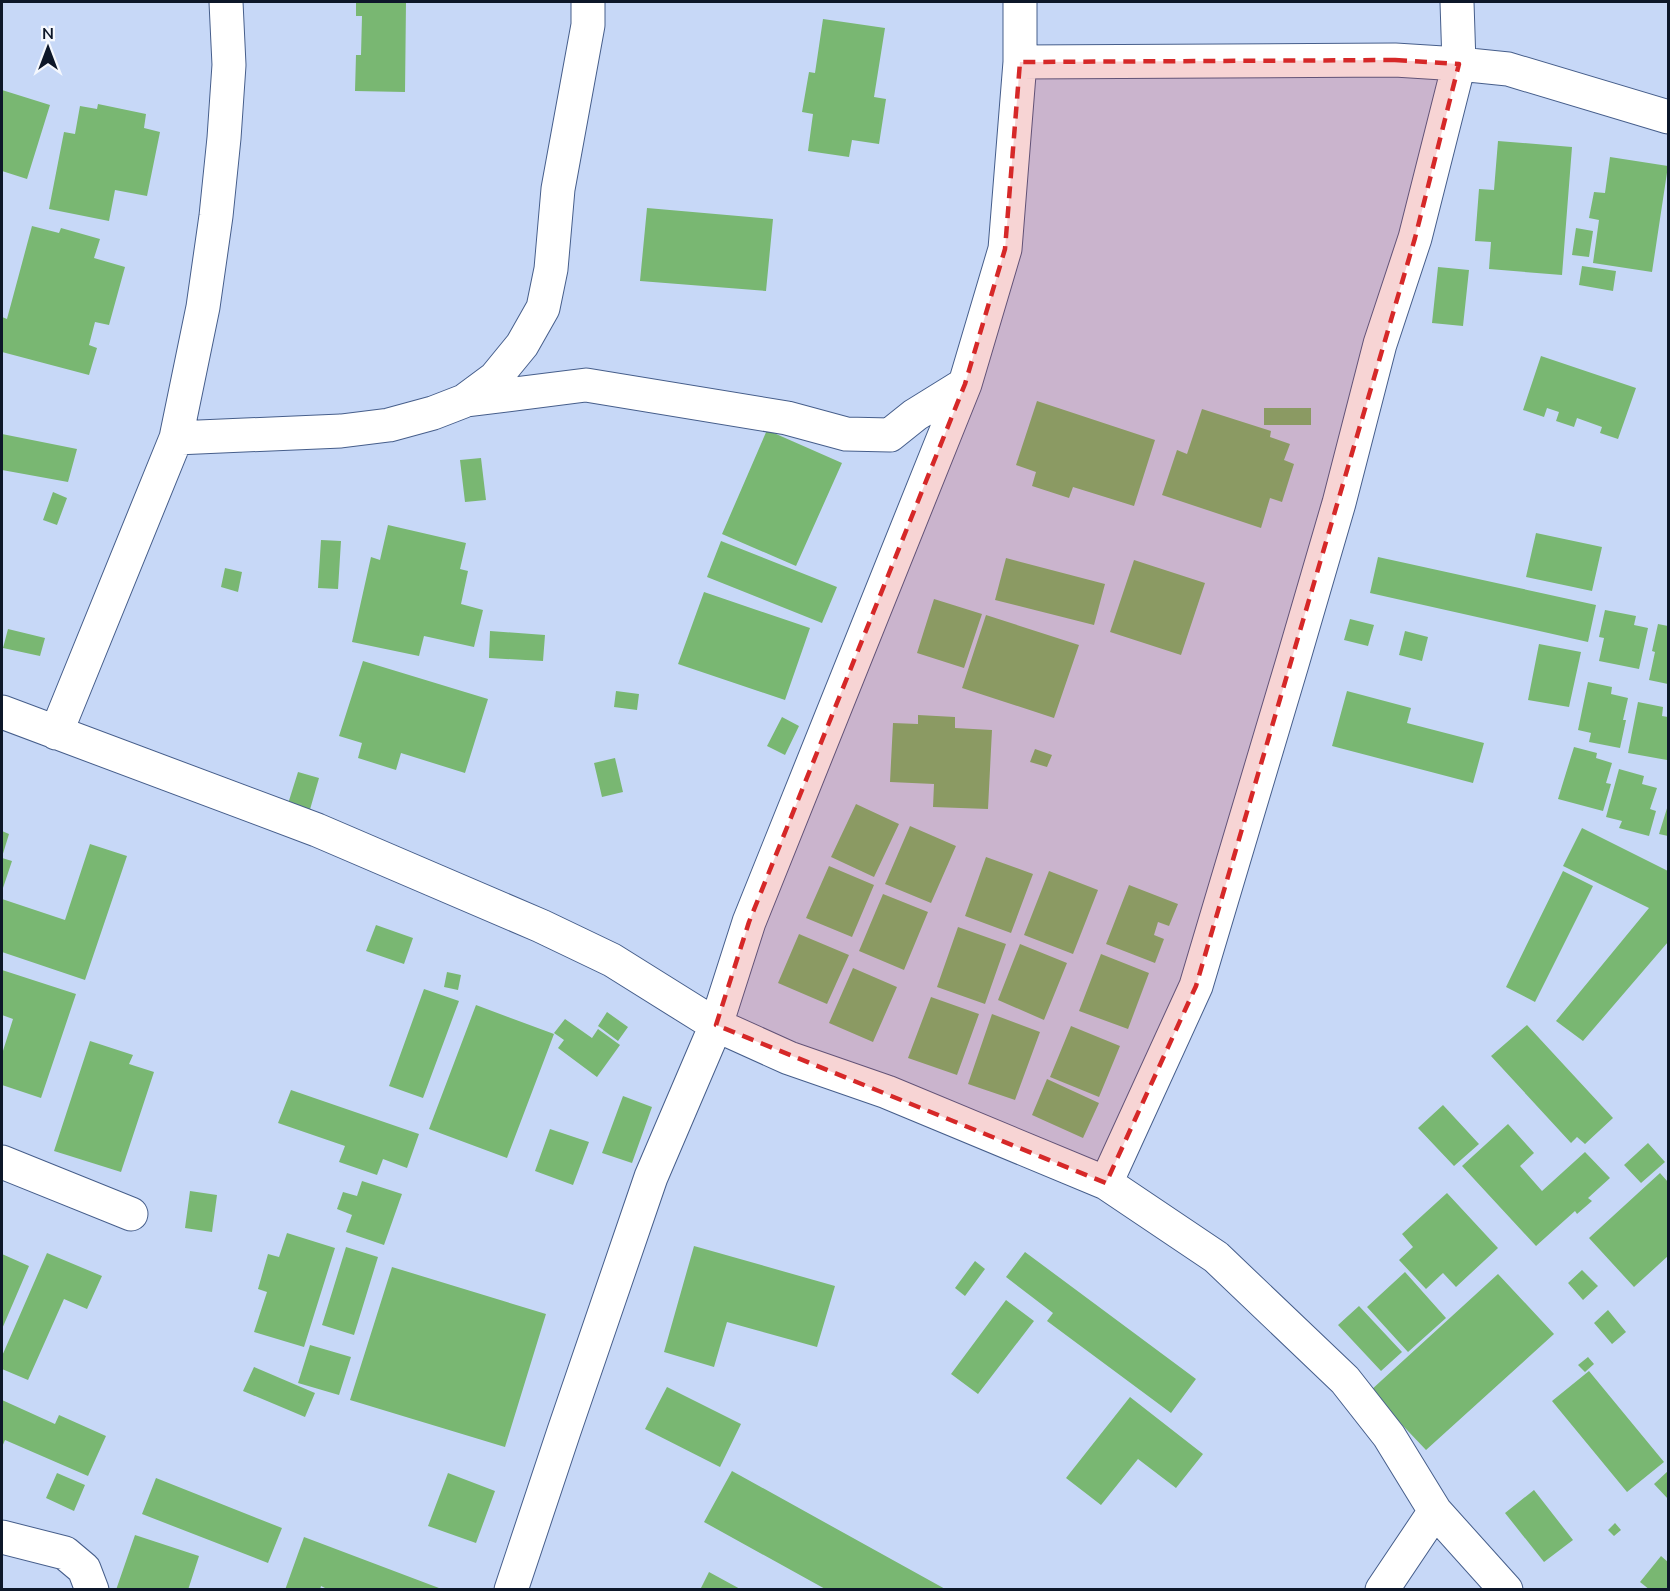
<svg xmlns="http://www.w3.org/2000/svg" width="1670" height="1591" viewBox="0 0 1670 1591" font-family="'Nunito Sans',sans-serif">
<rect width="100%" height="100%" fill="#c7d8f7"/>
<path fill="#79b772" d="M356 2H406L405 92 355 91 356 55H361L362 16H356Z
M823 19 885 28 874 97 886 99 879 144 852 140 849 157 808 151 813 114 802 112 809 72 815 73Z
M2 90 50 105 27 179 2 171Z
M98 104 146 114 144 128 160 132 147 196 115 190 109 221 49 209 64 132 75 134 80 106 97 109Z
M1498 141 1572 147 1562 275 1489 269 1491 242 1475 241 1479 189 1494 190Z
M1610 157 1668 166 1652 272 1593 263 1599 220 1589 218 1594 192 1605 193Z
M647 208 773 219 766 291 640 281Z
M32 226 59 233 61 228 100 239 94 258 125 267 109 325 95 322 89 345 97 348 89 375 2 352V317L7 319Z
M1576 228 1593 231 1589 257 1572 255Z
M1582 266 1616 271 1613 291 1579 285Z
M1438 267 1469 270 1463 326 1432 323Z
M1541 356 1636 388 1618 439 1600 433 1602 427 1577 418 1574 427 1556 421 1559 412 1547 408 1544 417 1523 410Z
M1037 401 1155 440 1134 506 1073 487 1069 498 1032 486 1036 472 1016 465Z
M1264 408H1311V425H1264Z
M1202 409 1271 431 1270 437 1290 444 1284 460 1294 464 1282 502 1270 498 1261 528 1162 495 1177 450 1187 454Z
M767 430 842 463 796 566 722 534Z
M2 434 77 449 68 482 2 470Z
M481 458 486 500 465 502 460 460Z
M53 492 67 498 57 525 43 520Z
M388 525 466 543 460 569 468 571 461 604 483 610 474 647 424 636 419 656 352 642 371 557 380 560Z
M1536 533 1602 547 1592 591 1526 577Z
M321 540 341 541 338 589 318 588Z
M721 541 837 587 822 623 707 577Z
M1378 557 1596 605 1588 642 1370 593Z
M1006 558 1105 584 1094 625 995 600Z
M1134 560 1205 583 1181 655 1110 632Z
M225 568 242 572 238 592 221 587Z
M704 592 810 628 785 700 678 664Z
M934 599 982 614 964 668 917 653Z
M1605 610 1636 616 1634 625 1648 628 1639 669 1599 661 1604 638 1599 637Z
M986 615 1079 645 1054 718 962 688Z
M1350 619 1374 625 1368 646 1344 640Z
M1658 624 1668 626V684L1649 680 1655 652 1652 651Z
M8 629 45 638 40 656 3 648Z
M490 631 545 635 543 661 489 658Z
M1405 631 1428 637 1422 661 1399 655Z
M1539 644 1581 652 1569 707 1528 700Z
M363 661 488 699 465 773 401 753 396 770 358 758 362 743 339 736Z
M1588 682 1612 687 1611 694 1628 698 1623 720H1626L1620 748 1589 742 1591 733 1578 730Z
M616 691 639 694 637 710 614 707Z
M1347 691 1411 708 1407 723 1484 743 1473 783 1332 746Z
M1638 702 1663 707 1662 716 1668 717 1667 760 1628 753Z
M918 715 955 717V728L992 730 988 809 933 807 934 784 890 782 893 723 918 724Z
M782 717 799 726 785 755 767 746Z
M1574 747 1597 753 1596 758 1612 763 1606 783 1611 784 1603 811 1558 799Z
M1035 749 1052 755 1047 767 1030 762Z
M615 758 623 792 602 797 594 763Z
M1619 769 1644 776 1642 784 1657 788 1650 809 1656 811 1649 836 1619 828 1622 821 1606 817Z
M298 772 319 778 309 813 287 807Z
M856 804 899 824 874 877 831 857Z
M1668 805V836L1659 834Z
M910 826 956 846 931 903 885 884Z
M1582 828 1668 871V942L1583 1041 1556 1021 1649 908 1563 866Z
M2 831 9 834 2 857Z
M90 844 127 856 85 980 2 952V899L65 920Z
M986 857 1033 874 1011 933 965 916Z
M2 858 12 861 2 891Z
M829 866 874 885 852 937 806 918Z
M1049 871 1098 890 1073 954 1024 935Z
M1563 871 1593 886 1535 1002 1506 987Z
M1129 885 1178 904 1169 926 1158 922 1154 935 1164 939 1155 963 1106 944Z
M883 894 928 912 904 970 859 951Z
M376 925 413 938 404 964 366 951Z
M958 927 1006 944 985 1004 937 987Z
M799 934 849 955 827 1004 778 983Z
M1020 944 1067 963 1044 1020 998 1000Z
M1101 954 1149 973 1128 1029 1079 1011Z
M853 968 897 987 873 1042 829 1023Z
M2 970 76 994 41 1098 2 1085V1054L13 1019 2 1015Z
M447 972 461 975 458 990 444 987Z
M424 989 459 1001 423 1098 389 1086Z
M931 997 979 1014 957 1075 908 1058Z
M476 1005 554 1034 507 1158 429 1129Z
M607 1012 628 1027 618 1041 598 1026Z
M992 1014 1040 1032 1015 1100 968 1084Z
M565 1019 592 1038 598 1029 620 1045 597 1077 558 1048 564 1040 554 1033Z
M1527 1025 1613 1118 1585 1144 1577 1137 1571 1143 1491 1056Z
M1071 1026 1120 1046 1099 1097 1050 1077Z
M90 1041 133 1055 129 1064 154 1072 121 1172 54 1151Z
M1047 1079 1099 1103 1083 1138 1032 1115Z
M291 1090 419 1134 407 1168 383 1159 377 1175 339 1162 345 1146 278 1123Z
M623 1096 652 1107 632 1163 602 1153Z
M1443 1105 1479 1144 1454 1166 1418 1128Z
M1508 1124 1534 1153 1520 1166 1542 1191 1585 1152 1610 1178 1588 1198 1592 1201 1577 1214 1575 1211 1536 1246 1462 1166Z
M550 1129 589 1142 573 1185 535 1171Z
M1648 1143 1665 1162 1641 1183 1624 1165Z
M1660 1173 1668 1182V1256L1634 1287 1589 1238Z
M362 1181 402 1194 384 1245 346 1232 352 1215 337 1209 343 1192 357 1196Z
M190 1191 217 1195 212 1232 185 1228Z
M1447 1193 1498 1248 1456 1287 1443 1273 1426 1289 1399 1260 1413 1247 1402 1234Z
M287 1233 335 1248 304 1347 254 1332 267 1292 258 1289 268 1254 279 1257Z
M694 1246 835 1286 817 1347 727 1322 714 1367 664 1352Z
M346 1247 378 1257 354 1335 322 1325Z
M1025 1252 1196 1379 1171 1413 1047 1321 1053 1313 1006 1277Z
M47 1253 102 1276 87 1309 64 1299 28 1380 2 1369V1356Z
M2 1254 29 1266 2 1329Z
M975 1261 985 1269 965 1296 955 1288Z
M392 1267 546 1314 505 1447 350 1400Z
M1582 1270 1598 1286 1583 1300 1568 1283Z
M1405 1272 1446 1318 1408 1352 1367 1307Z
M1498 1274 1554 1334 1426 1450 1370 1391Z
M1006 1300 1034 1321 978 1394 951 1374Z
M1359 1306 1402 1352 1381 1371 1338 1325Z
M1608 1310 1626 1332 1612 1344 1594 1323Z
M310 1345 351 1357 339 1395 298 1383Z
M1588 1357 1594 1364 1585 1372 1578 1365Z
M254 1367 315 1393 305 1417 243 1391Z
M1589 1371 1664 1462 1627 1492 1552 1401Z
M667 1387 741 1424 720 1467 645 1429Z
M1130 1397 1203 1454 1176 1488 1138 1459 1101 1505 1066 1478Z
M2 1400 55 1424 59 1415 106 1436 88 1476 5 1440 2 1447Z
M732 1471 947 1590H827L704 1522Z
M1668 1471V1499L1654 1484Z
M57 1473 85 1485 74 1511 46 1498Z
M448 1473 495 1491 476 1543 428 1526Z
M156 1478 282 1528 268 1563 142 1514Z
M1534 1490 1573 1540 1544 1562 1505 1513Z
M1615 1523 1621 1530 1614 1536 1608 1530Z
M135 1535 199 1556 188 1590H116Z
M304 1537 439 1588 438 1590H329L321 1586 320 1590H285Z
M1661 1556 1668 1562V1590H1650L1640 1582Z
M709 1572 742 1590H700Z"/>
<g fill="none" stroke-linecap="round" stroke-linejoin="round">
<defs>
<path id="street" d="M1020 62 1395 60 1459 64 1508 69 1668 117
M467 400 586 385 787 418 846 434 890 435 915 415 965 384
M176 438 341 431 389 425 433 413 464 401 495 378 522 345 543 308 551 269 558 189 588 25V2
M2 712 317 830 541 926 612 960 716 1025 789 1058 887 1092 1106 1183 1216 1257 1345 1380 1389 1436 1435 1511 1506 1590
M56 733 176 438 203 307 216 216 224 138 229 65 226 2
M2 1162 131 1214
M1106 1183 1196 986 1292 664 1339 503 1380 344 1415 238 1459 64 1457 2
M2 1537 65 1553 84 1569 92 1590
M511 1590 564 1431 651 1177 716 1025 749 922 965 384 1005 249 1020 62V2
M1382 1590 1435 1511"/>
</defs>
<use href="#street" stroke="#465e8b" stroke-width="35"/>
<use href="#street" stroke="#fff" stroke-width="33"/>
</g>
<path fill="#d62828" fill-opacity="0.2" stroke="#d62828" stroke-width="4.5" stroke-dasharray="12 8" stroke-linejoin="round" d="M1395 60 1459 64 1415 238 1196 986 1106 1183 716 1025 749 922 965 384 1005 249 1020 62Z"/>
<rect width="1670" height="1591" fill="none" stroke="#0d1729" stroke-width="6"/>
<g transform="translate(48 48)" stroke="#f5f8fe" stroke-width="4.5" paint-order="stroke">
<path d="M0-4.5L10 22L0 15L-10 22Z" fill="#0d1729"/>
<text y="-9" font-size="16" font-weight="bold" text-anchor="middle" fill="#0d1729">N</text>
</g>
</svg>
